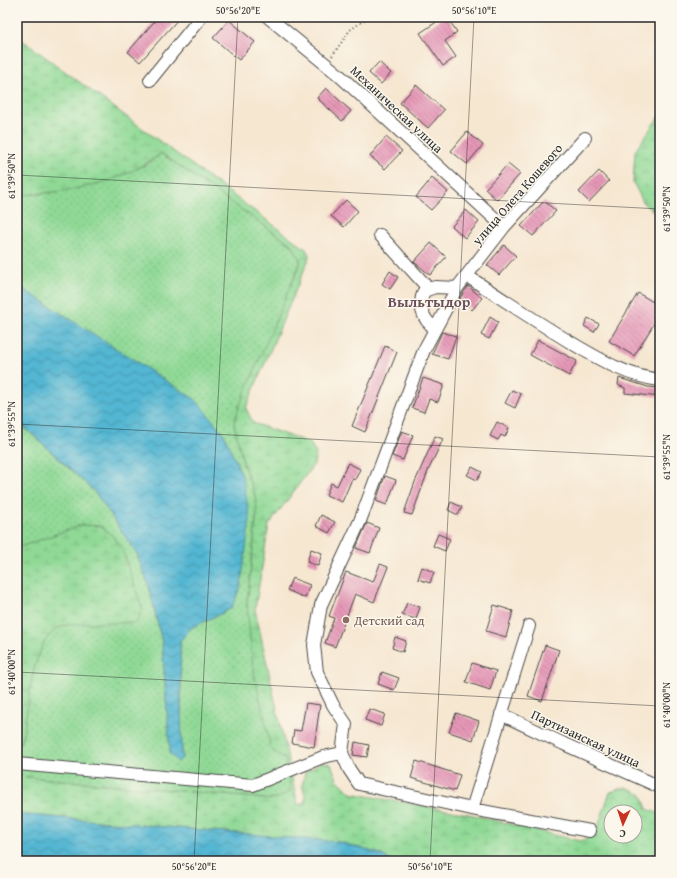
<svg xmlns="http://www.w3.org/2000/svg" width="677" height="878" viewBox="0 0 677 878" font-family="'Gentium Book Plus',serif">
<defs>
<pattern id="grass-dots" width="8" height="8" patternUnits="userSpaceOnUse"><rect width="8" height="8" fill="#8fd995"/><path d="M2 2h.1M6 6h.1" fill="none" stroke="#7cba81" stroke-width="1.8" stroke-linecap="round"/></pattern>
<pattern id="wetland-marsh" width="20" height="14" patternUnits="userSpaceOnUse"><rect width="20" height="14" fill="#8fd995"/><path d="M1 5h8M5 5V1M11 12h8M15 12V8" fill="none" stroke="#7cba81"/></pattern>
<pattern id="water-waves" width="16" height="10" patternUnits="userSpaceOnUse"><rect width="16" height="10" fill="#53b6d2"/><path d="M0 5q4-4 8 0t8 0" fill="none" stroke="#4594ab"/></pattern>
<pattern id="building-back-hatch" width="6" height="6" patternUnits="userSpaceOnUse"><rect width="6" height="6" fill="#e697b7"/><path d="M-1 5l2 2M0 0l6 6M5-1l2 2" fill="none" stroke="#bb7b95"/></pattern>
</defs>
<rect width="100%" height="100%" fill="#fbf7ec"/>
<filter id="ink" filterUnits="userSpaceOnUse"><feTurbulence type="fractalNoise" baseFrequency=".025" numOctaves="2"/><feDisplacementMap in="SourceGraphic" scale="8" xChannelSelector="R" yChannelSelector="G"/><feConvolveMatrix kernelMatrix="1 2 1 2 8 2 1 2 1" color-interpolation-filters="sRGB"/></filter>
<filter id="wash" filterUnits="userSpaceOnUse"><feTurbulence type="fractalNoise" baseFrequency=".012" numOctaves="4" result="noise"/><feDisplacementMap in="SourceGraphic" scale="16" xChannelSelector="R" yChannelSelector="G"/><feGaussianBlur stdDeviation="0.9" result="paint"/><feColorMatrix in="noise" values="0 0 0 0 0 0 0 0 0 0 0 0 0 0 0 0 0 1.4 0 .05"/><feComposite in="paint" operator="in"/></filter>
<g filter="url(#wash)">
<rect width="100%" height="100%" fill="#f6e7d1"/>
<path fill="url(#grass-dots)" stroke="#5d8260" d="M161 153 292 245 300 259V264L234 423 244 466 255 495 257 511 247 605 280 754 285 758 292 790C280 800 271 801 256 798L17 776V421L95 492 137 554 149 587 162 642 170 754 182 758 180 641 191 628 232 608 196 400 17 285V195L40 194 146 165Z"/>
<path fill="url(#wetland-marsh)" stroke="#5d8260" fill-rule="evenodd" d="M17 36 306 249 309 255 308 261 246 408 253 423 310 443 316 453 314 464 269 525 255 609 298 805 305 803 306 797 302 786 305 772 322 762 331 764 337 779 351 793 469 814 580 841 595 835 610 792 626 787 642 795 647 809 660 814V861H391L380 854 339 842 17 814V776L256 798C271 801 280 800 291 790L285 759 271 749 253 668 247 605 257 511 255 495 244 466 234 423 240 404 300 264V259L292 245 161 153C122 184 66 193 17 195ZM611 812H635V836H611Z
M660 115V143L657 154 660 163V216L644 204 633 182 635 151Z
M82 525 100 526 111 534 122 549 142 608 137 623C122 623 71 622 60 627 28 642 30 713 21 743L17 746V548Z"/>
<path fill="url(#water-waves)" stroke="#3f707e" d="M17 285 196 400 224 434 243 478 250 519 241 585 232 608 191 628 180 641 182 758 178 762 170 754 162 642 149 587 137 554 95 492 17 420Z
M17 814 339 842 380 854 391 861H17Z"/>
<g id="blocks">
<path fill="url(#building-back-hatch)" d="M158 17H180L140 62 128 52Z
M444 17H447L457 32 445 41 456 57 443 66 420 33Z
M229 20 255 42 239 60 213 38Z
M379 62 391 73 381 84 369 73Z
M416 85 444 110 428 128 400 103Z
M326 88 351 111 342 121 317 98Z
M467 132 483 145 467 164 451 151Z
M386 137 402 151 385 169 370 156Z
M508 164 520 174 497 200 485 189Z
M599 171 609 181 589 202 579 192Z
M432 178 448 192 431 210 416 197Z
M346 200 358 211 344 227 331 216Z
M544 201 556 211 533 236 521 226Z
M466 210 479 222 465 238 452 226Z
M431 243 446 257 430 275 414 262Z
M504 245 516 256 499 275 487 265Z
M390 271 398 277 390 289 382 284Z
M468 286 482 298 472 310 460 298Z
M638 293 660 306V314L634 356 609 341Z
M490 317 498 322 489 339 481 335Z
M588 318 599 324 594 332 584 326Z
M442 332 456 336 448 359 432 354Z
M538 340 577 361 569 376 530 355Z
M385 346 397 352 365 432 352 426Z
M423 378 444 385 438 402 429 399 424 412 412 408Z
M619 378 648 387 660 388V397L625 393V388L618 385Z
M512 390 521 394 515 408 505 403Z
M497 422 509 428 505 437 501 435 498 440 490 436Z
M402 431 413 435 403 460 392 456Z
M435 436 443 439 428 471 412 515 404 513 415 482Z
M348 463 360 469 355 480 352 479 342 502 326 495 331 483 337 486Z
M472 467 482 472 477 480 467 475Z
M385 476 396 480 387 505 376 501Z
M451 502 462 507 458 515 448 510Z
M321 515 335 522 329 533 316 526Z
M367 523 379 528 370 553 356 548Z
M438 534 450 539 445 551 433 546Z
M311 549 322 553 318 566 307 562Z
M380 564 388 567 374 602 355 594 335 647 325 643 334 618 329 616 346 572 373 582Z
M422 567 434 572 430 583 418 579Z
M292 578 310 585 305 598 287 590Z
M407 603 420 607 416 619 402 615Z
M494 605 513 611 506 637 486 631Z
M395 637 406 641 403 652 392 648Z
M545 645 559 650 542 701 528 696Z
M472 663 496 671 490 690 466 682Z
M382 672 399 678 394 690 378 684Z
M306 703 320 705 314 747 292 743 294 730 301 731Z
M369 709 385 714 381 726 365 720Z
M456 713 479 721 473 740 449 732Z
M355 742 369 745 367 757 353 755Z
M416 761 460 775 455 791 411 778Z"/>
</g>
</g>
<g filter="url(#ink)">
<use href="#blocks" fill-opacity="0" stroke="#494744" stroke-width="1"/>
<g fill="none" stroke-linecap="round" stroke-linejoin="round">
<defs>
<path id="minor" d="M268 17 339 75 504 227
M150 80 201 17
M585 138 504 227 457 288 424 350 360 521 321 605 314 645 317 672 333 705 346 724 342 753 349 769 359 784 472 809 590 831
M380 235 428 288
M467 276C501 298 535 321 570 342 599 359 626 376 660 380
M435 328C422 320 418 304 424 291L435 287 457 288
M501 714 564 744 660 787
M17 764 253 785 323 757 342 753
M472 809 529 626"/>
</defs>
<use href="#minor" stroke="#494744" stroke-width="14"/>
<path stroke="#494744" stroke-width="2" stroke-dasharray="1 3" stroke-linecap="butt" d="M332 56 350 30 369 17"/>
<use href="#minor" stroke="#fff" stroke-width="12"/>
</g>
</g>
<path fill="none" stroke="#2b2b2b" stroke-width="1" stroke-opacity="0.45" d="M17 175 660 209M17 424 660 457M17 672 660 706M194 861 238 17M430 861 474 17"/>
<circle fill="#8d6e63" stroke="#fbf7ec" stroke-width="1.5" cx="346" cy="620" r="4"/>
<g text-anchor="middle" stroke-width="3" stroke-linejoin="round" paint-order="stroke">
<g font-size="13" fill="#2b2b2b" stroke="#fbf7ec">
<text transform="translate(397 109) rotate(43)" y="5">Механическая улица</text>
<text transform="translate(517 194) rotate(-49)" y="5">улица Олега Кошевого</text>
<text transform="translate(586 738) rotate(25)" y="5">Партизанская улица</text>
</g>
<g font-size="13" fill="#785e54" stroke="#fbf7ec" text-anchor="start">
<text x="354" y="625">Детский сад</text>
</g>
<g font-size="15" font-weight="bold" fill="#6c515c" stroke="#fbf7ec">
<text x="429" y="307">Выльтыдор</text>
</g>
</g>
<rect width="677" height="878" fill="none" stroke="#fbf7ec" stroke-width="44"/>
<g transform="translate(623 824) rotate(183)"><circle r="19" fill="#fbf7ec" stroke="#a8a59f"/>
<path d="M0-3L7 15L0 10L-7 15Z" fill="#c8321e"/>
<text y="-6" font-size="11" font-weight="bold" text-anchor="middle" fill="#2b2b2b">С</text>
</g>
<rect x="22" y="22" width="633" height="834" fill="none" stroke="#2b2b2b" stroke-width="1.5"/>
<g font-size="10" text-anchor="middle" fill="#2b2b2b">
<text x="238" y="14">50°56'20"E</text>
<text x="474" y="14">50°56'10"E</text>
<text transform="translate(11 176) rotate(-90)" y="4">61°39'50"N</text>
<text transform="translate(666 209) rotate(-90)" y="4">61°39'50"N</text>
<text transform="translate(11 424) rotate(-90)" y="4">61°39'55"N</text>
<text transform="translate(666 457) rotate(-90)" y="4">61°39'55"N</text>
<text transform="translate(11 672) rotate(-90)" y="4">61°40'00"N</text>
<text transform="translate(666 705) rotate(-90)" y="4">61°40'00"N</text>
<text x="194" y="870">50°56'20"E</text>
<text x="430" y="870">50°56'10"E</text>
</g>
</svg>
